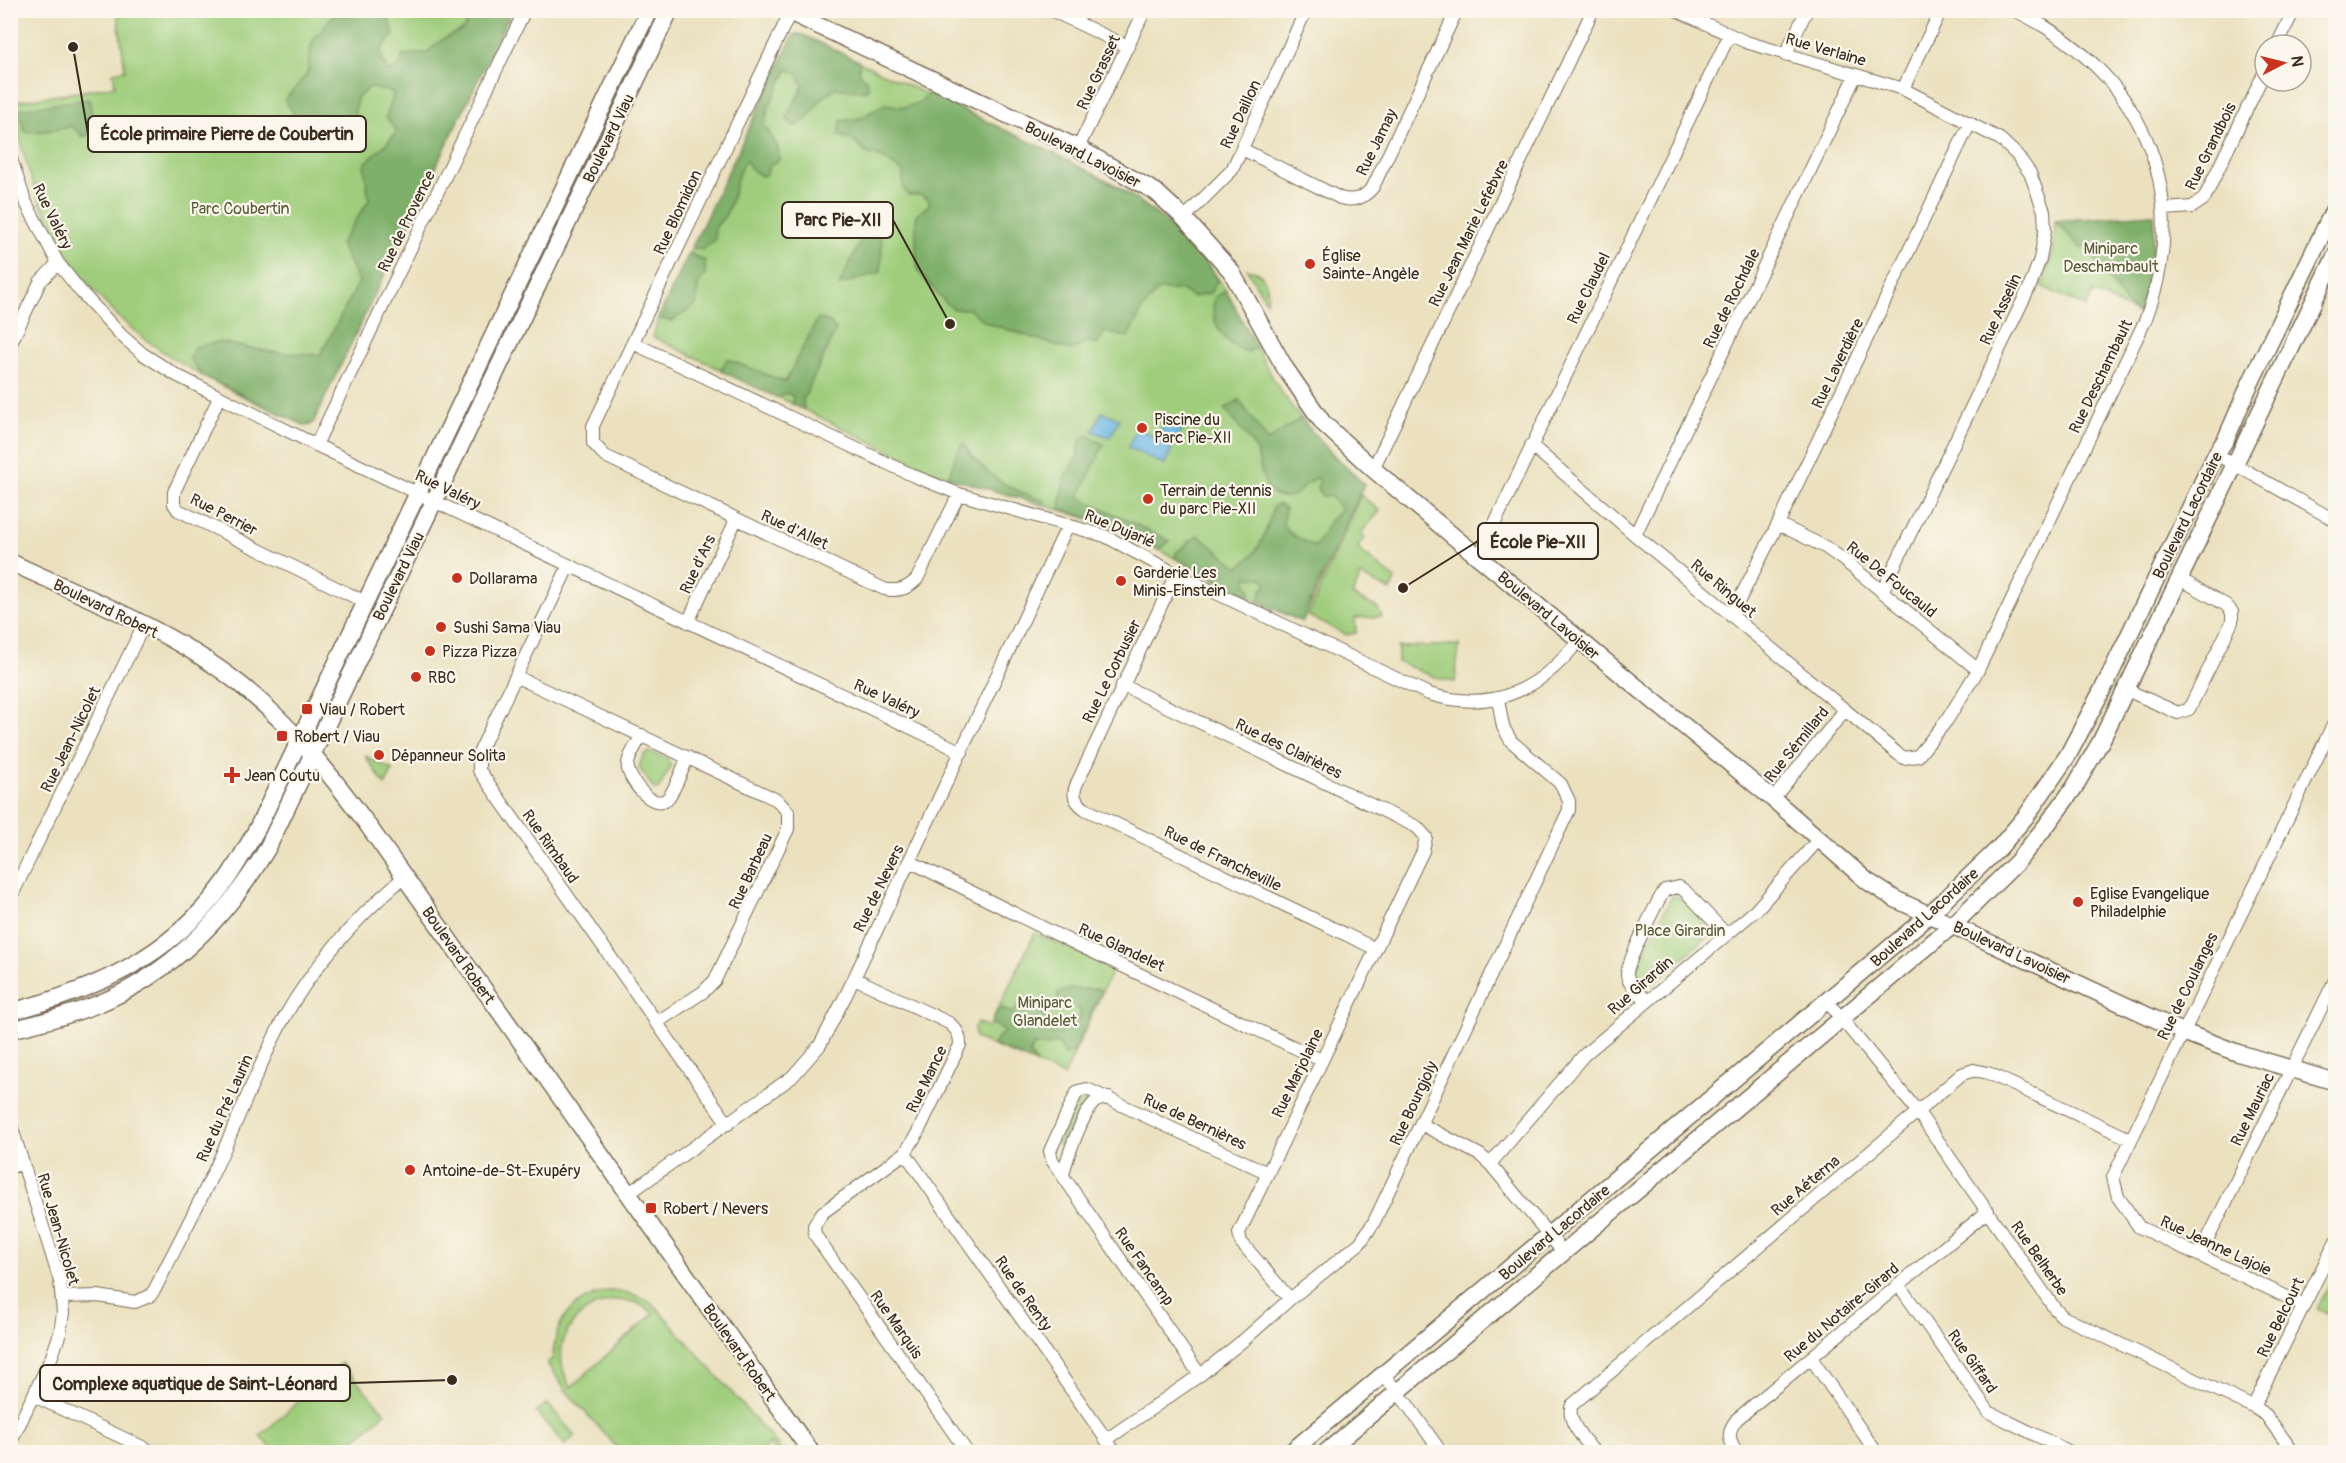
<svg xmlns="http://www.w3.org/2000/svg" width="2346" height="1463" viewBox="0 0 2346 1463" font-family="Pangolin,sans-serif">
<rect width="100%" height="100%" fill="#fbf7ec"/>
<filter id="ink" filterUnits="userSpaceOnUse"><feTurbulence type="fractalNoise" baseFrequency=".0167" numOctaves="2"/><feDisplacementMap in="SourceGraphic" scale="12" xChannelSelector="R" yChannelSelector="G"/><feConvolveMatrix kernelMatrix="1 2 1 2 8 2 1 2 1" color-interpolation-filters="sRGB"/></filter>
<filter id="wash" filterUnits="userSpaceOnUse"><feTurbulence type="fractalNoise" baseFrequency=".008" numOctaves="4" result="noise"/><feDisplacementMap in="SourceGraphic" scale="24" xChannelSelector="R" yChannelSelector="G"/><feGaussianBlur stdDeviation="1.35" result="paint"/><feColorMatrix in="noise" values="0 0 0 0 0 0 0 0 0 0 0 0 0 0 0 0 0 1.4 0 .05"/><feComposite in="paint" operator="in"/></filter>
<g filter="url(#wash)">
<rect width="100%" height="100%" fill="#ebe1bf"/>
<path fill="#9fcd7b" stroke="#6d7c4c" stroke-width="1.5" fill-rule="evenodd" d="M117 11H511L311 425 306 426C251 400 194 376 145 339 69 282 26 194 13 102L115 86 113 72 125 70Z
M796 34 803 35 1111 182C1147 205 1181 231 1208 265 1237 302 1254 348 1279 388 1302 424 1332 455 1364 484L1302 622 1232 589 1119 528 934 472 653 337 658 319Z
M2154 214C2155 249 2149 280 2138 314L2093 292 2086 307 2041 286 2053 251 2055 221Z
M1247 269C1264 271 1271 286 1266 302Z
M1361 495 1380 511 1361 533 1365 537 1357 548 1395 579 1391 591 1361 576 1352 595 1378 608 1382 617 1355 618 1356 633 1347 635 1308 616Z
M1459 645 1455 682 1437 678 1398 662V647Z
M649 752 667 758 671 766 658 790 654 789 639 768 643 755Z
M365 756 393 770 385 785Z
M1672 896C1685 895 1699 914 1706 923L1705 925 1709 935 1653 984 1642 985 1635 975 1636 968Z
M1035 933 1113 968 1064 1076 975 1038 974 1028 977 1023 989 1027Z
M1081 1097 1086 1098 1087 1103 1065 1148 1057 1144Z
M2335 1273V1316L2317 1308Z
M608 1291C627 1291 644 1296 658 1309L777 1444 781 1452H775L770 1444 761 1452H621L567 1392 547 1363 553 1358C555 1320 570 1301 608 1291ZM615 1300 636 1302 654 1313 571 1387C546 1347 572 1307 615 1300Z
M341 1363 385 1413 341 1452H275L260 1436Z
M547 1403 575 1436 565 1445 536 1412Z"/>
<path fill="#7fb06b" stroke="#5d6d44" stroke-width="1.5" d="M336 11C354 10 370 14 388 17L394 34 381 50 383 62 388 72C398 69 401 66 403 55L426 53 443 39 464 29 471 11H511L313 423 306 426 201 375 190 359 194 347 219 342 271 352 320 355 359 282 340 244 369 200 364 165C374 153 388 145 397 131L386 117 394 93 370 87 357 98 354 117 318 120 295 116 285 100 307 74 312 42Z
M796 34 803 35 859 61V72L867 81 868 89 863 91 835 88C830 92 824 96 819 102 811 112 808 123 794 126L787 120C788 107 800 98 803 85L796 72 788 69 769 106 764 125 777 145 780 159 769 166 767 174 762 176 752 170 746 160C735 173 735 196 727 212 721 226 712 221 715 240L702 250 692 247 793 36Z
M929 94C965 111 1001 128 1037 145 1112 182 1167 210 1218 279L1210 293 1193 297 1181 290H1158L1142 310 1128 337 1104 332 1098 344 1086 341 1078 348 1070 350 985 322 969 309H954L944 301 918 271 916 246V219L918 214 929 205V200L921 195H908L903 188V172L881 157 866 153 852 140 839 136 841 121 861 118 884 104 905 107 918 103Z
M89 99 95 132 83 137 72 126C57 132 41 130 25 132L18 109Z
M2154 214C2155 249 2149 280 2138 314L2126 304 2094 258 2099 251 2093 244 2088 243 2082 249 2055 221Z
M870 222 882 241 881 272 839 285Z
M689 253 705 261V274L698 285 696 305 672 321 658 319Z
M1226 291 1257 348 1247 352C1224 345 1208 321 1215 297Z
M818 318 829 322 836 330 803 400 804 410 792 404 793 397 790 394H784L778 398 721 371 727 359 785 382Z
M1239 400 1268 441 1301 418 1331 454 1364 484 1302 622 1260 602 1261 591 1267 585 1263 578 1247 577 1246 582 1251 591 1250 597 1175 558 1176 553 1198 535 1238 567C1260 555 1267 530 1273 507L1278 504 1285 508 1283 526 1291 534 1315 547 1330 521 1342 509 1330 496H1322L1317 488 1320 481 1317 478C1304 481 1302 495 1287 497 1259 500 1263 462 1254 447 1246 434 1235 422 1225 409Z
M1087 435 1104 444 1079 497 1170 541 1159 550 1119 528 1060 509 1064 479 1078 456 1081 439Z
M963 443C985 477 1007 488 1045 501L1046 506 948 477C954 465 954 453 963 443Z
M1071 989H1098L1102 991 1074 1052 1063 1055 1061 1046 1055 1043 1047 1046 1034 1045 1029 1053 1037 1064 993 1045 1004 1031 991 1023 999 1007 1012 1013 1020 1005 1029 1009 1032 1004 1039 1006 1042 1013 1057 1028 1063 1024 1075 1022 1080 1016V1011L1073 1004 1057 1008 1058 993Z"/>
<path fill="#6db8e6" stroke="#547182" stroke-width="1.5" d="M1102 412 1119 419 1110 438 1093 431Z
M1166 421 1182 429 1164 465 1128 447 1137 428 1157 438Z"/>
</g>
<g filter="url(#ink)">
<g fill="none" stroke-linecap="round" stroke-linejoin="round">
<defs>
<path id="street" d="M1051 10 1128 47
M1676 10 1746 42 1903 89 2000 139 2017 155 2030 173 2044 211 2045 231 2040 259 2030 286 1882 592
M790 13 593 426V443L605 456 884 589C898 592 907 589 917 579L959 494
M2277 45 2294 10
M1785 55 1807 10
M1903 89 1941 10
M1078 148 1145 10
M1242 149 1340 198C1354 202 1364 198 1373 187L1457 10
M10 156 25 201 58 263 81 292 122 336 143 354 176 375 316 445 962 752
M2165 209 2192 207 2204 199 2265 71
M1184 218 1232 170 1306 10
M633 343 914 476 959 494 1105 536 1176 574 1429 694C1492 713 1540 691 1579 640
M10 345 40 282 58 263
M219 398 174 492V504L178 510 365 602
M316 445 525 10
M1531 445 1635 535 1898 754 1904 758 1918 756 1947 720 1978 670 2145 321C2196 188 2140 70 2014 10
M2216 454 2336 521
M1373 469 1593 10
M1778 524 1825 547 1845 561 1978 670
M1635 535 1856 75
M1479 556 1729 36
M569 565 479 753V770L728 1124
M1176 574 1077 783C1072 794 1074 801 1085 809L1376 949
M1731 616 1778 524 1970 123
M688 622 736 520
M517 677 777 800 788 812V829L715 980 703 992 656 1023
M1122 685 1417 827 1426 837 1423 851 1239 1233 1241 1242 1290 1299
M2127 690 2178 713 2189 709 2232 622V612L2226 605 2180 579
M642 735C637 744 626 759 628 769 631 782 652 810 667 799 674 793 683 767 688 757
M1773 799 1845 710
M909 861 1078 945 1321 1060
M10 899 143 626
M854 978 949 1023C957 1030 960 1034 960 1045L917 1134 905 1153 822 1213 814 1226 815 1235 967 1452
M1647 1001C1641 994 1628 985 1627 975 1626 964 1657 901 1665 890L1679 887 1685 891 1727 935
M1827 1001 1918 1112 2055 1309 2063 1317 2253 1407 2266 1415 2293 1452
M10 1122 60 1281 63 1313 60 1333 52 1356 10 1444
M1421 1124 1480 1155 1490 1164 1563 1252
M905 1153 1115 1452
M1490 1164 1584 1055 1756 910 1819 839
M10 1167 23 1164
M1063 1176C1065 1162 1084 1110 1095 1102 1099 1099 1104 1099 1109 1098
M628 1194 792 1077 820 1045 847 993 1068 525
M2200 1255 2336 978
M1898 1284 1989 1412 2070 1452
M62 1297 98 1296 135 1302 150 1296 155 1289C175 1249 197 1208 216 1167 239 1118 258 1066 284 1018 315 963 356 918 404 877
M2304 1305 2139 1227 2118 1197 2113 1177 2336 719
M1811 1358 1876 1452
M1200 1375 1063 1176 1052 1160 1050 1151 1075 1096 1078 1091 1087 1089 1268 1173
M1384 1375 1407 1404 1441 1452
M34 1396 153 1452
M2253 1407 2336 1241
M1106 1440 1200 1375 1245 1339 1290 1299 1360 1243 1374 1222 1569 810V801L1561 784 1511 741 1503 727 1498 699
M1594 1452C1585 1440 1565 1420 1572 1405L1962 1074 1974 1070 1988 1073 2130 1139
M1737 1452C1728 1440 1727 1431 1737 1419L1988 1211"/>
<path id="secondary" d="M785 10 1078 148 1156 192 1184 218 1231 271 1285 368 1323 423 1373 469 1453 536 1773 799 1867 881 1895 899 2183 1032 2238 1053 2336 1082
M10 562C87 598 175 632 241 685 291 725 330 773 367 824L811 1452
M10 1012C95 990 168 958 222 886 236 867 247 847 258 827L649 10
M10 1030C40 1023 70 1015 98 1004 172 973 227 916 267 849L670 10
M1291 1452 1930 914 1999 848 2027 815 2068 755 2107 681 2216 454 2226 439 2249 386 2336 205
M1326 1452 1953 925 2017 862 2046 826 2074 788 2101 741 2336 255"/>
</defs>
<use href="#street" stroke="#796a56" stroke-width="14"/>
<use href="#secondary" stroke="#796a56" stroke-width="19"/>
<use href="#street" stroke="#fff" stroke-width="12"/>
<use href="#secondary" stroke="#fff" stroke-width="16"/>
</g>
</g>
<g fill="#c8321e" stroke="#fbf7ec" stroke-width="2">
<circle cx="1310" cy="264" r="6"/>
<circle cx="1142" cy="428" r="6"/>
<circle cx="1148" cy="499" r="6"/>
<circle cx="457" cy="578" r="6"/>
<circle cx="1121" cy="581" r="6"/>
<circle cx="441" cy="627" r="6"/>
<circle cx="430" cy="651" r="6"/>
<circle cx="416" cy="677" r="6"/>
<rect x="301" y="703" width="12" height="12" rx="3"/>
<rect x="276" y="730" width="12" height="12" rx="3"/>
<circle cx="379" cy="755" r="6"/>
<path d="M229 766h6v6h6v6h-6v6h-6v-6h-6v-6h6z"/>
<circle cx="2078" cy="902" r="6"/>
<circle cx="410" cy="1170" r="6"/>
<rect x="645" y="1202" width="12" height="12" rx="3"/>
</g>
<g text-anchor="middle" stroke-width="4.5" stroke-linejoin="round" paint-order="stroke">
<g font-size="16" fill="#3b2a1e" stroke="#fbf7ec">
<text transform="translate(1826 49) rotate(16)" y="6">Rue Verlaine</text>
<text transform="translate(1098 72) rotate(-65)" y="6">Rue Grasset</text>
<text transform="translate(1240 114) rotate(-65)" y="6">Rue Daillon</text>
<text transform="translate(608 138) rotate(-64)" y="6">Boulevard Viau</text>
<text transform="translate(1376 142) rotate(-64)" y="6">Rue Jamay</text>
<text transform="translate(2210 146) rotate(-64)" y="6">Rue Grandbois</text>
<text transform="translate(1083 154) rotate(27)" y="6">Boulevard Lavoisier</text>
<text transform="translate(677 212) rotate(-65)" y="6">Rue Blomidon</text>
<text transform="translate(53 216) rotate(64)" y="6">Rue Valéry</text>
<text transform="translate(406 221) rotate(-64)" y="6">Rue de Provence</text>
<text transform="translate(1468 233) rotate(-64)" y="6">Rue Jean Marie Lefebvre</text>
<text transform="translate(1588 288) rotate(-64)" y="6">Rue Claudel</text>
<text transform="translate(1731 298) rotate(-64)" y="6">Rue de Rochdale</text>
<text transform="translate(2000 309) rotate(-65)" y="6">Rue Asselin</text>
<text transform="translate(1837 363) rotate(-64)" y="6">Rue Laverdière</text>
<text transform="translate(2100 376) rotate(-64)" y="6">Rue Deschambault</text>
<text transform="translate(448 489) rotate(26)" y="6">Rue Valéry</text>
<text transform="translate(224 514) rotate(27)" y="6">Rue Perrier</text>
<text transform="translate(2187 515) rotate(-64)" y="6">Boulevard Lacordaire</text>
<text transform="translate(1120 528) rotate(23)" y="6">Rue Dujarié</text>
<text transform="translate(795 529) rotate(25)" y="6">Rue d'Allet</text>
<text transform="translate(697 564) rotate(-65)" y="6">Rue d'Ars</text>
<text transform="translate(398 576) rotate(-64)" y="6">Boulevard Viau</text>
<text transform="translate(1892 579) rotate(39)" y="6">Rue De Foucauld</text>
<text transform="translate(1724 588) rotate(40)" y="6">Rue Ringuet</text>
<text transform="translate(106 608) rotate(26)" y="6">Boulevard Robert</text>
<text transform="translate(1549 615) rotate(40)" y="6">Boulevard Lavoisier</text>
<text transform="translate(1111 671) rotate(-64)" y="6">Rue Le Corbusier</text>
<text transform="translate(887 698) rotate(25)" y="6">Rue Valéry</text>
<text transform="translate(70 739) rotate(-64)" y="6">Rue Jean-Nicolet</text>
<text transform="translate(1796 744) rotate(-51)" y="6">Rue Sémillard</text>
<text transform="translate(1289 748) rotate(26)" y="6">Rue des Clairières</text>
<text transform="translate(551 846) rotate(55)" y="6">Rue Rimbaud</text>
<text transform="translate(1223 858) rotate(26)" y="6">Rue de Francheville</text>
<text transform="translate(750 871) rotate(-65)" y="6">Rue Barbeau</text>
<text transform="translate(878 888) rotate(-64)" y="6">Rue de Nevers</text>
<text transform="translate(1924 917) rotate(-42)" y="6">Boulevard Lacordaire</text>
<text transform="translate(1122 947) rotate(25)" y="6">Rue Glandelet</text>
<text transform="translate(2012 952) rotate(25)" y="6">Boulevard Lavoisier</text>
<text transform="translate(459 955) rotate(55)" y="6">Boulevard Robert</text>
<text transform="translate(1640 985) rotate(-41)" y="6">Rue Girardin</text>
<text transform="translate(2187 986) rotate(-64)" y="6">Rue de Coulanges</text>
<text transform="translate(1297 1073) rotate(-64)" y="6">Rue Marjolaine</text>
<text transform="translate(926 1079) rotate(-64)" y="6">Rue Mance</text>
<text transform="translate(1413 1103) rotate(-65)" y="6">Rue Bourgjoly</text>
<text transform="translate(224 1108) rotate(-66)" y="6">Rue du Pré Laurin</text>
<text transform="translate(2252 1109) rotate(-64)" y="6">Rue Mauriac</text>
<text transform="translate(1195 1121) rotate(25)" y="6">Rue de Bernières</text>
<text transform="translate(1805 1185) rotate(-40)" y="6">Rue Aéterna</text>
<text transform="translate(59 1229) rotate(74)" y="6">Rue Jean-Nicolet</text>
<text transform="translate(1554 1232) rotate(-40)" y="6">Boulevard Lacordaire</text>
<text transform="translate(2216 1245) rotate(25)" y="6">Rue Jeanne Lajoie</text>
<text transform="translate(2040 1258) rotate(55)" y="6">Rue Belherbe</text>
<text transform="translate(1145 1266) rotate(55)" y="6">Rue Fancamp</text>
<text transform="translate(1024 1293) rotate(55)" y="6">Rue de Renty</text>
<text transform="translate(1841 1312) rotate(-40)" y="6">Rue du Notaire-Girard</text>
<text transform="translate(2280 1317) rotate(-64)" y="6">Rue Belcourt</text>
<text transform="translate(897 1324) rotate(55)" y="6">Rue Marquis</text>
<text transform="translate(740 1352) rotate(55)" y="6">Boulevard Robert</text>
<text transform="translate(1973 1361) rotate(55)" y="6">Rue Giffard</text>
</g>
<g font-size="16" fill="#595b3a" stroke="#fbf7ec">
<text x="240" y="214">Parc Coubertin</text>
<text x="2111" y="254">Miniparc<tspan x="2111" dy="18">Deschambault</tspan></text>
<text x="1680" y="936">Place Girardin</text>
<text x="1045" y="1008">Miniparc<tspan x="1045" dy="18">Glandelet</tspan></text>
</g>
<g font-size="16" fill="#3b2a1e" stroke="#fbf7ec" text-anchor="start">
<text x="1322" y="261">Église<tspan x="1322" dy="18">Sainte-Angèle</tspan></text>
<text x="1154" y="425">Piscine du<tspan x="1154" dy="18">Parc Pie-XII</tspan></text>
<text x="1160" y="496">Terrain de tennis<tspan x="1160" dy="18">du parc Pie-XII</tspan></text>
<text x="1133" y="578">Garderie Les<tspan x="1133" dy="18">Minis-Einstein</tspan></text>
<text x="469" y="584">Dollarama</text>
<text x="453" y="633">Sushi Sama Viau</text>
<text x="442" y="657">Pizza Pizza</text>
<text x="428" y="683">RBC</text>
<text x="319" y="715">Viau / Robert</text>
<text x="294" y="742">Robert / Viau</text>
<text x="391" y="761">Dépanneur Solita</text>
<text x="244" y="781">Jean Coutu</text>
<text x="2090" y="899">Eglise Evangelique<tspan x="2090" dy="18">Philadelphie</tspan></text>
<text x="422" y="1176">Antoine-de-St-Exupéry</text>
<text x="663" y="1214">Robert / Nevers</text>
</g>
</g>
<path fill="none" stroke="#3b2a1e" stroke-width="2" d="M73 47L88 134M950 324L893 220M1403 588L1478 541M452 1380L350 1383"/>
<g fill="#3b2a1e" stroke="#fbf7ec" stroke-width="2">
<circle cx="73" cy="47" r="6"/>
<circle cx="950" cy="324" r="6"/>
<circle cx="1403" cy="588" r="6"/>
<circle cx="452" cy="1380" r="6"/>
</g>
<g fill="#fbf7ec" stroke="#3b2a1e" stroke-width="2">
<rect x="88" y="116" width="278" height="36" rx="6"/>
<rect x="782" y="202" width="111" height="36" rx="6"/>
<rect x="1478" y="523" width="120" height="36" rx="6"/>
<rect x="40" y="1365" width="310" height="36" rx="6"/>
</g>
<g font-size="18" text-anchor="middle" font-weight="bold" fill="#3b2a1e">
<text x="227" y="140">École primaire Pierre de Coubertin</text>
<text x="838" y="226">Parc Pie-XII</text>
<text x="1538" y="548">École Pie-XII</text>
<text x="195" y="1390">Complexe aquatique de Saint-Léonard</text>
</g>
<rect width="2346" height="1463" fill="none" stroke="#fbf7ec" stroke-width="36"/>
<g transform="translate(2283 63) rotate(83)"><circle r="28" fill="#fbf7ec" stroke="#aea59a" stroke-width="1.5"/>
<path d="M0-4.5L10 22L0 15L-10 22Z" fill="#c8321e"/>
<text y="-9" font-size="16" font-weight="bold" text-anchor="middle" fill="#3b2a1e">N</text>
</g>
</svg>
